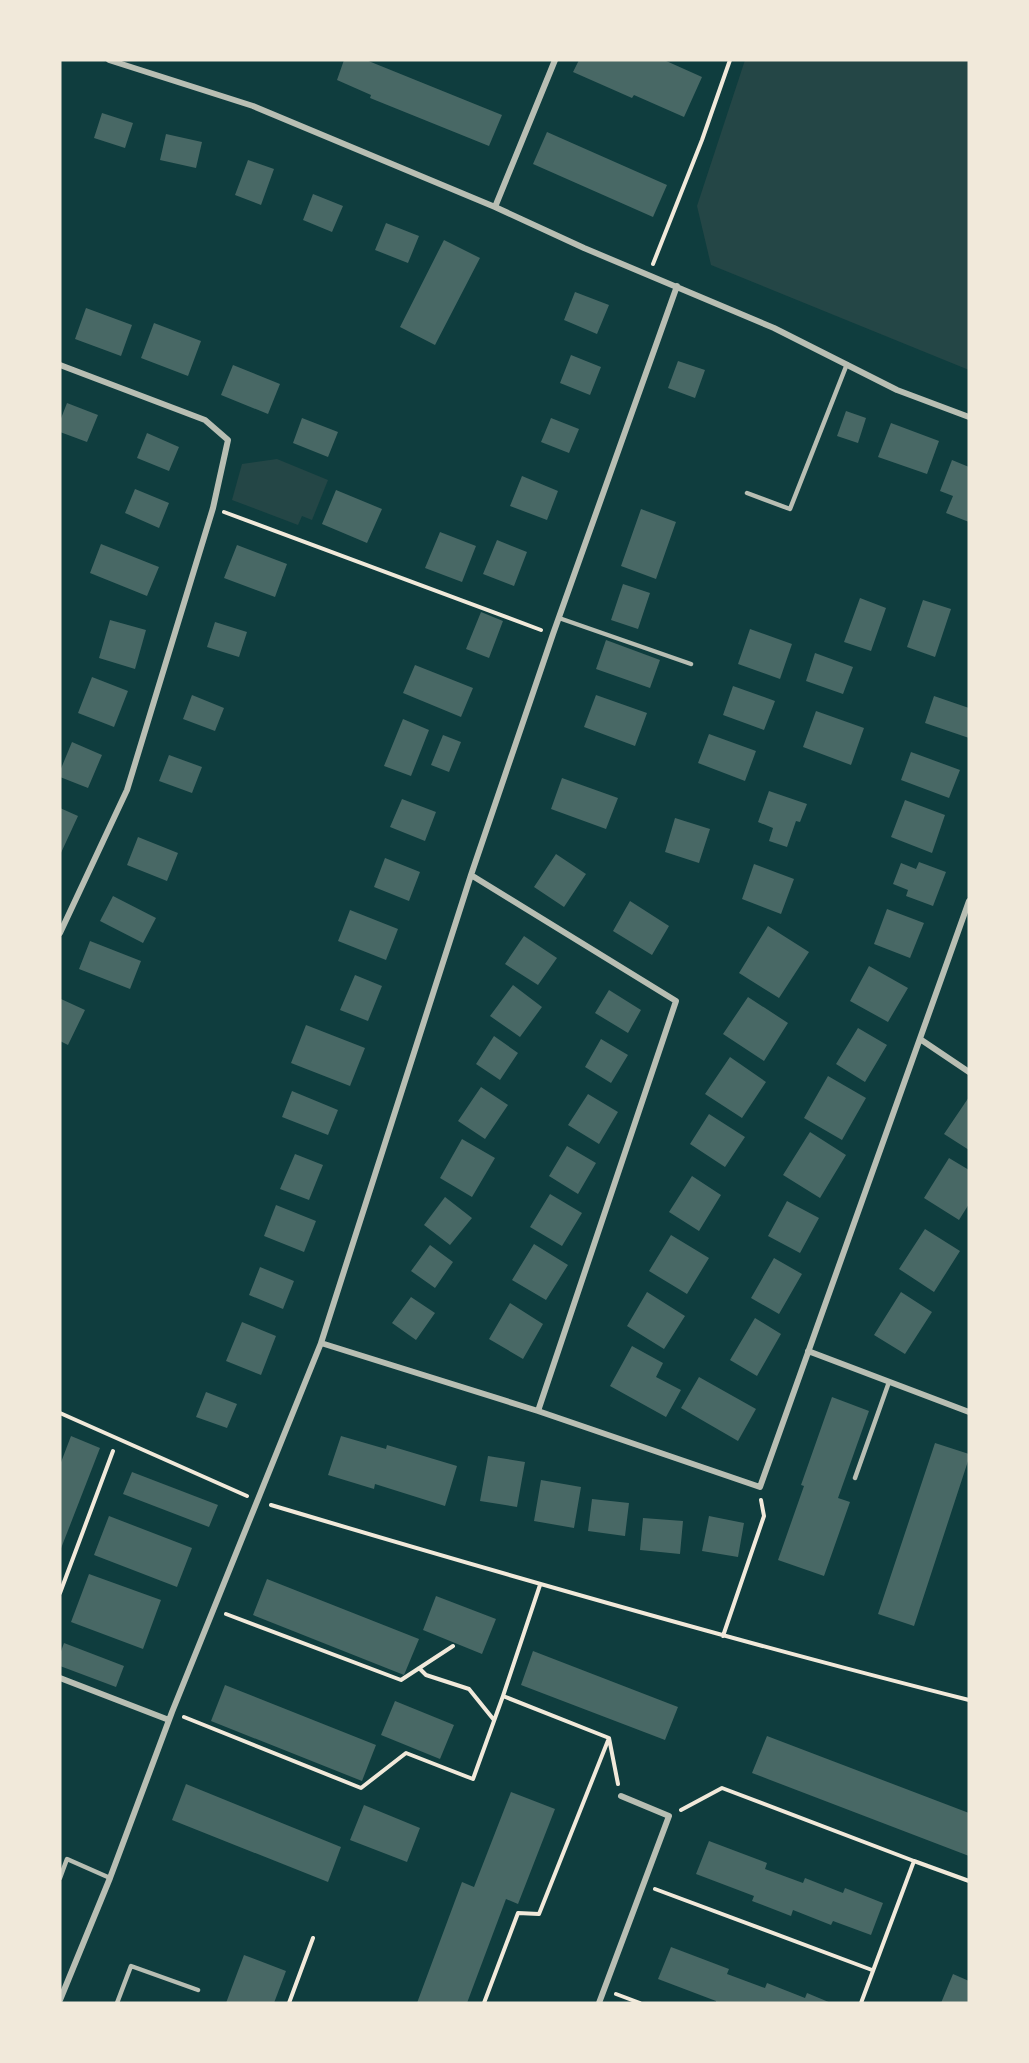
<svg xmlns="http://www.w3.org/2000/svg" width="1029" height="2063" viewBox="0 0 1029 2063" font-family="'Asap Condensed',sans-serif">
<rect width="100%" height="100%" fill="#0f3d3e"/>
<path fill="#244646" d="M745 60H969V370L711 265 697 206Z
M277 459 328 480 312 520 302 516 298 525 232 500 242 464Z"/>
<path fill="#486865" d="M344 60H366L502 115 489 146 370 98 371 95 337 80Z
M579 60H664L702 77 684 117 634 95 632 98 573 72Z
M102 113 133 123 125 148 94 138Z
M547 132 667 185 653 217 533 164Z
M166 134 202 142 196 168 160 160Z
M248 160 274 169 261 205 235 195Z
M313 194 343 206 332 232 303 220Z
M386 223 419 236 408 263 375 250Z
M444 240 480 258 435 345 400 327Z
M575 292 609 305 597 334 564 320Z
M86 308 132 325 121 356 75 339Z
M154 323 201 341 188 376 141 358Z
M571 355 601 367 590 395 560 383Z
M678 361 705 370 695 398 668 388Z
M233 365 280 384 268 414 221 395Z
M67 403 98 415 87 442 60 432V421Z
M846 411 866 418 858 443 837 436Z
M302 418 338 432 328 457 293 443Z
M551 418 579 429 569 453 541 442Z
M891 423 939 441 927 474 878 457Z
M147 433 179 447 169 471 137 458Z
M952 460 969 467V522L946 513 953 496 940 491Z
M522 476 558 491 547 520 510 506Z
M135 489 169 503 159 528 125 513Z
M336 490 382 509 367 543 322 524Z
M641 509 676 522 656 579 621 566Z
M440 532 476 546 462 582 425 568Z
M497 540 527 552 514 586 483 574Z
M101 544 159 567 147 596 90 573Z
M237 545 287 564 275 597 224 578Z
M623 584 650 593 638 629 611 620Z
M860 598 886 608 871 651 844 642Z
M923 600 951 609 935 657 907 647Z
M481 612 503 621 489 658 466 649Z
M110 620 146 630 135 669 99 658Z
M215 622 247 632 239 657 207 647Z
M750 629 792 644 780 679 738 664Z
M606 640 660 660 650 688 596 669Z
M815 653 853 667 843 694 806 681Z
M415 665 473 688 461 717 403 693Z
M92 677 128 691 114 727 78 713Z
M733 686 775 701 764 730 723 715Z
M192 695 224 708 215 731 183 719Z
M596 695 647 713 635 746 584 727Z
M934 696 969 708V738L925 723Z
M816 711 864 728 851 765 803 747Z
M403 719 429 730 411 776 384 766Z
M709 734 756 751 745 781 698 763Z
M443 735 461 742 449 772 431 765Z
M72 742 102 755 88 788 60 777V771Z
M911 752 960 770 949 798 901 780Z
M169 755 202 767 192 793 159 781Z
M562 778 618 798 606 829 551 809Z
M769 791 807 804 800 822 796 821 787 847 769 841 773 828 758 822Z
M402 799 436 812 425 841 390 827Z
M905 800 945 815 932 853 891 837Z
M60 808 78 816 60 855Z
M675 818 710 829 699 863 665 852Z
M138 837 178 853 167 881 127 865Z
M556 854 586 874 564 907 534 887Z
M385 858 420 872 409 901 374 887Z
M919 862 946 872 933 906 906 896 908 890 893 884 901 863 916 869Z
M754 864 794 879 781 914 742 899Z
M113 896 156 918 143 943 100 921Z
M630 901 669 926 652 955 613 931Z
M887 909 924 923 910 958 874 944Z
M350 910 398 929 386 960 338 941Z
M768 926 809 952 779 998 739 973Z
M524 936 557 958 538 985 505 964Z
M90 941 141 961 130 989 79 969Z
M869 966 908 988 888 1022 850 1001Z
M355 975 382 986 368 1021 340 1010Z
M513 985 542 1007 520 1037 490 1016Z
M609 990 641 1010 628 1033 595 1013Z
M748 997 788 1023 764 1061 723 1034Z
M61 999 85 1010 68 1045 60 1041Z
M306 1025 365 1048 350 1086 291 1063Z
M858 1028 887 1045 865 1082 836 1064Z
M494 1036 518 1053 500 1080 476 1064Z
M601 1039 628 1055 611 1083 585 1067Z
M730 1057 766 1082 742 1118 705 1094Z
M828 1076 866 1098 842 1140 804 1118Z
M481 1087 508 1105 485 1139 458 1121Z
M292 1091 338 1110 328 1135 282 1117Z
M588 1094 618 1112 599 1144 568 1125Z
M969 1097V1150L944 1134Z
M709 1114 745 1137 725 1167 690 1144Z
M810 1132 846 1155 820 1198 783 1175Z
M462 1139 495 1158 472 1197 440 1178Z
M567 1146 596 1163 578 1194 549 1176Z
M295 1154 323 1165 309 1200 280 1189Z
M949 1158 969 1170V1204L959 1220 924 1198Z
M692 1176 721 1195 699 1231 669 1212Z
M550 1194 582 1213 562 1246 530 1227Z
M445 1197 472 1218 450 1245 424 1225Z
M787 1201 819 1218 800 1253 768 1236Z
M276 1205 316 1221 304 1252 264 1236Z
M925 1229 960 1251 934 1292 899 1269Z
M671 1235 709 1258 687 1294 649 1271Z
M534 1244 568 1265 546 1300 512 1280Z
M430 1245 453 1262 435 1288 411 1271Z
M774 1258 802 1274 779 1314 751 1298Z
M260 1267 294 1281 283 1309 249 1295Z
M647 1292 685 1316 664 1349 627 1326Z
M901 1292 932 1312 905 1354 874 1335Z
M411 1297 435 1313 416 1340 392 1323Z
M510 1303 543 1324 523 1359 489 1339Z
M755 1318 781 1334 757 1376 730 1360Z
M242 1322 276 1336 261 1375 226 1361Z
M632 1346 663 1363 656 1377 681 1390 666 1417 610 1386Z
M699 1377 756 1409 738 1441 681 1408Z
M206 1392 237 1404 227 1428 196 1417Z
M832 1397 869 1411 838 1498 850 1502 824 1576 778 1560 804 1486 801 1485Z
M71 1436 100 1448 60 1551V1465Z
M341 1436 386 1449 387 1445 457 1466 445 1506 375 1484 374 1489 328 1475Z
M935 1443 969 1454V1458L914 1626 878 1614Z
M488 1456 525 1462 517 1507 480 1501Z
M132 1472 218 1505 209 1527 123 1494Z
M541 1480 581 1487 574 1528 534 1521Z
M592 1499 629 1503 625 1536 588 1531Z
M109 1516 192 1548 177 1587 94 1555Z
M709 1516 744 1523 738 1557 702 1551Z
M643 1518 683 1521 680 1554 640 1550Z
M89 1574 161 1600 143 1649 71 1622Z
M267 1579 419 1639 404 1675 253 1615Z
M436 1596 496 1619 482 1654 423 1630Z
M64 1643 124 1666 116 1687 60 1666V1654Z
M533 1651 678 1707 665 1740 521 1685Z
M225 1685 376 1745 362 1781 211 1721Z
M395 1701 454 1725 440 1759 381 1735Z
M767 1736 969 1813V1856L752 1773Z
M186 1784 341 1847 328 1882 172 1820Z
M511 1792 555 1809 518 1904 506 1899 467 2003H417L462 1882 474 1887Z
M364 1805 420 1828 407 1862 350 1840Z
M709 1841 767 1863 765 1869 803 1883 805 1878 843 1893 845 1888 883 1903 871 1935 833 1921 831 1925 793 1910 791 1916 752 1901 754 1896 696 1874Z
M671 1947 729 1969 727 1974 765 1988 767 1983 805 1998 807 1993 831 2003H716V2001L658 1979Z
M244 1955 286 1971 274 2003H226Z
M953 1974 969 1981V2003H941Z"/>
<g fill="none" stroke-linecap="round" stroke-linejoin="round">
<path stroke="#f1e9da" stroke-width="4" d="M653 264 702 140 730 60
M224 512 541 630
M60 1413 247 1496
M271 1505C502 1574 734 1641 969 1700
M540 1585 503 1696 609 1738 618 1784
M60 1593 113 1451
M226 1614 401 1680 453 1646
M723 1636 764 1516 761 1500
M419 1668 426 1675 469 1689 494 1720
M184 1717 361 1788 406 1753 473 1779 503 1696
M681 1810 722 1788 914 1861 861 2003
M914 1861 969 1881
M655 1889 872 1970
M616 1994 640 2003
M289 2003 313 1938
M484 2003 518 1913 539 1914 609 1738"/>
<path stroke="#b8beb3" stroke-width="4.5" d="M747 493 790 509 847 364
M559 618 691 664
M855 1478 889 1382
M60 1878 67 1859 110 1878
M117 2003 131 1966 198 1990"/>
<path stroke="#b8beb3" stroke-width="6" d="M109 60 253 106 495 207 584 248 774 328 897 390 969 417
M495 207 555 60
M60 365 205 420 228 440 213 508 127 790 60 933
M471 875 676 1001 538 1411
M920 1039 969 1072
M321 1343 538 1411 760 1487 969 901
M808 1351 969 1412
M60 1678 169 1720
M60 2000 110 1878 172 1712 321 1343 471 875 553 634 677 286
M599 2003 669 1816 621 1796"/>
</g>
<rect width="1029" height="2063" fill="none" stroke="#f1e9da" stroke-width="123"/>
</svg>
